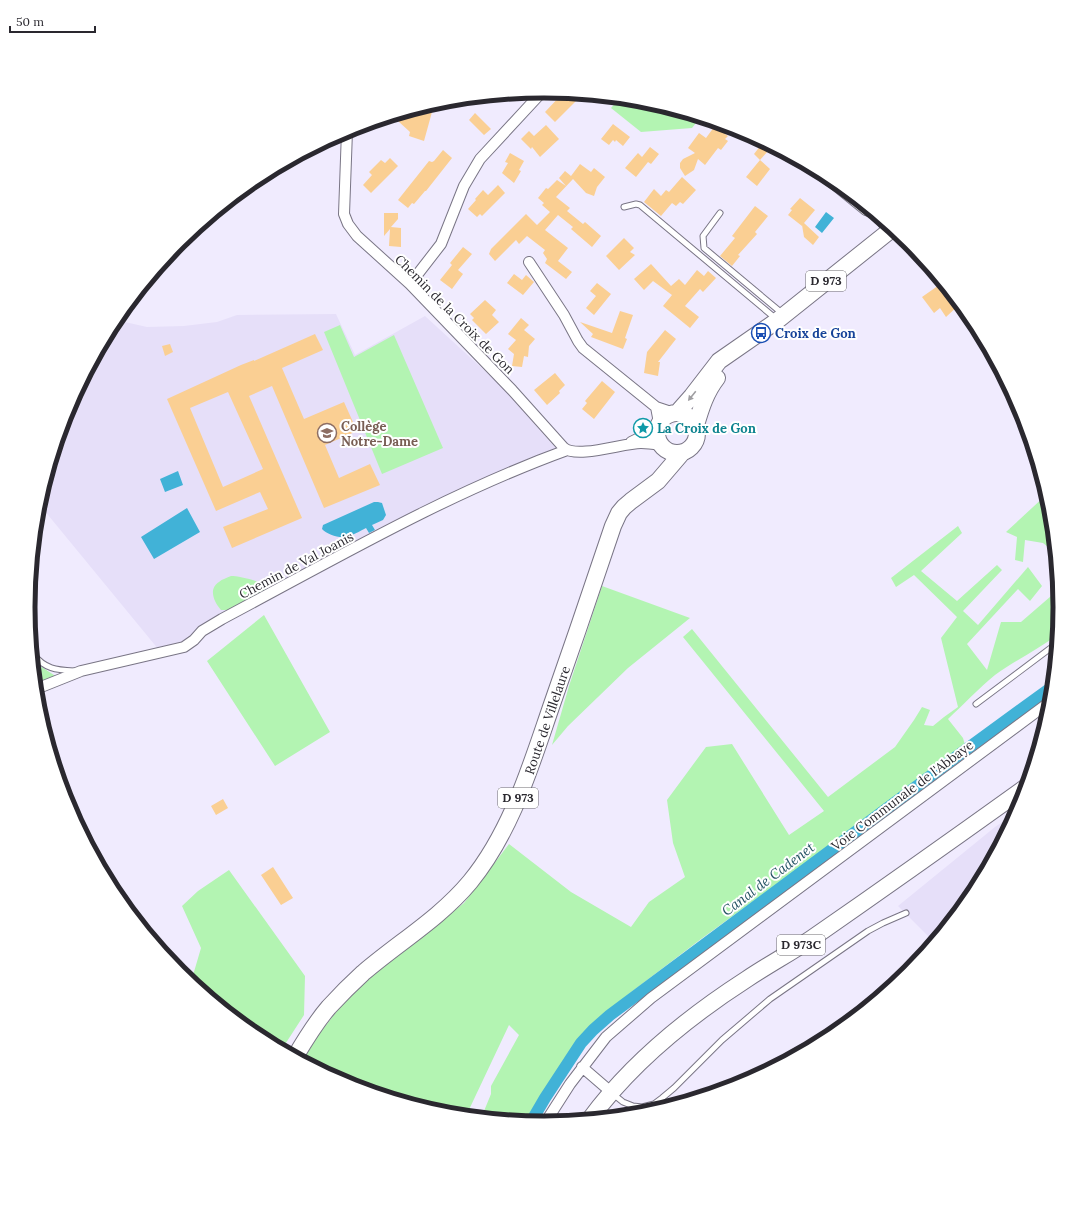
<svg xmlns="http://www.w3.org/2000/svg" width="1088" height="1215" viewBox="0 0 1088 1215" font-family="Lora,serif">
<rect width="100%" height="100%" fill="#f0ebfe"/>
<path fill="#e6dff9" d="M336 314 355 355 425 316 498 383 559 452 434 511 188 642 159 650 39 504 67 410 116 320 147 327 184 326 217 322 237 315Z
M1017 812 973 894 934 942 898 906 995 827Z"/>
<path fill="#b3f4b2" d="M619 99 645 101 700 118 692 128 641 132 611 108Z
M340 325 354 357 394 335 443 448 382 474 324 332Z
M1046 495 1050 507 1054 552 1043 543 1025 540 1023 562 1015 560 1017 537 1006 532Z
M958 526 962 533 921 571 957 601 997 565 1002 570 963 611 978 625 1028 567 1042 586 1030 601 1018 589 967 644 987 670 1001 622H1021L1058 590 1060 608 1057 635C1038 650 1015 660 995 675 979 688 964 704 948 719L963 738 965 745 877 811 701 939 630 993 594 1023 578 1039 537 1101 525 1122 470 1116 473 1113 484 1111 491 1094V1086L519 1035 509 1025 466 1116 443 1114 346 1084 303 1061 316 1038 351 993 464 903 509 844 571 892 631 927 649 902 685 877 673 843 667 800 706 747 732 744 789 835 824 811 683 637 692 629 828 797 895 747 914 720 922 707 930 710 924 725 933 726 944 717 958 707 941 638 957 617 914 575 896 587 891 578Z
M231 576C239 576 262 581 266 587L265 591 228 610H221C214 602 208 589 219 582 222 579 227 578 231 576Z
M602 586 690 618 628 668 568 726 552 745 569 686Z
M264 615 330 732 275 766 207 661Z
M33 662H34L57 677 36 686Z
M229 870 305 976 304 1015 282 1049 257 1036 191 982 201 948 182 906 198 891Z"/>
<path fill="#41b2d7" d="M826 212 834 218 822 233 815 227Z
M178 471 183 485 165 492 160 479Z
M374 502H378L382 503 386 515 383 520 372 525 375 530 369 533 366 528C360 531 352 536 345 537 337 538 327 534 322 529L323 525Z
M187 508 200 532 154 559 141 537Z"/>
<g fill="none" stroke-linecap="round" stroke-linejoin="round">
<path stroke="#41b2d7" stroke-width="12" d="M531 1122 545 1098 581 1043 593 1030 610 1015 960 754 1052 687"/>
</g>
<path fill="#facf93" fill-rule="evenodd" d="M563 93 582 95 555 122 545 112Z
M419 109 432 112 424 141 409 136 410 132 398 121 406 113Z
M475 113 491 129 484 135 469 120Z
M717 123 730 127 725 134 728 136 725 139 728 141 721 150 718 148 705 165 698 159 694 170 685 176 680 168V163L683 159 695 153 688 148 699 133 706 138Z
M613 124 630 137 623 146 616 140 615 142 613 140 609 145 601 139Z
M546 125 559 139 540 157 532 147 531 149 521 139 529 131 534 136Z
M761 145 768 151 760 160 754 154Z
M650 147 659 154 651 164 648 162 636 177 625 168 638 153 642 157Z
M443 150 452 158 426 191H425L414 204 412 203 408 208 398 200 429 161 432 162 434 161Z
M510 153 524 161 519 170 521 171 514 183 502 173 508 163 505 162Z
M390 158 398 166 371 193 363 185 372 175 369 172 381 160 385 163Z
M760 160 770 169 757 186 746 177Z
M580 164 591 172 594 168 605 177 597 187 594 196 586 193 573 179 556 197 570 208 567 211 583 224 585 222 601 236 592 247 571 229 573 227 558 215 545 230 568 248 558 261 572 272 566 279 545 263 547 259 543 253 545 250 527 236 519 244 516 240 495 261 489 254 491 249 526 214 537 225 550 212 542 205 544 203 538 198 546 188 548 189 557 180 566 186 559 178 565 171 571 176Z
M682 177 696 190 683 204 680 202 676 206 672 203 661 216 644 202 654 189 661 196 666 190 669 192Z
M498 185 505 193 482 216 480 214 477 217 468 209 476 200 475 199 483 190 488 195Z
M800 198 815 210 804 223 819 237 813 245 804 237 802 225V226L788 215 792 210 790 209Z
M755 206 768 216 755 232 757 234 738 255 740 256 732 266 720 256 735 238 732 236Z
M384 213H398V219L391 227 401 228V247L389 246 390 229 384 236Z
M624 238 634 248 630 252 635 255 619 270 606 256Z
M463 247 472 254 458 270 463 274 452 289 440 280 452 265 450 263Z
M651 264 671 286 679 279 685 285 697 270 704 276 708 271 716 278 703 292 700 289 685 306 699 317 690 328 663 306 672 295 653 281 644 290 634 279Z
M514 274 522 280 526 275 534 282 523 295 507 283Z
M597 283 611 294 594 315 586 308 596 296 590 291Z
M942 283 953 298 954 297 960 304 946 317 940 308 934 313 922 297Z
M485 300 496 310 492 315 499 322 486 334 472 320 474 318 470 314Z
M620 311 633 315 625 338 627 339 623 349 591 337 593 334 580 322 612 333Z
M521 318 529 325 524 330 535 339 529 346 528 357 524 356 522 367 512 366 514 354 508 349 516 340 508 334Z
M665 330 676 339 658 362H660L658 376 644 373 647 352Z
M315 334 323 350 282 368 304 419 344 402 357 431 325 445 339 478 370 464 380 485 324 508 272 386 249 396 302 518 232 548 223 527 268 509 260 492 216 511 167 399 241 365 254 360V361ZM228 392 263 469 223 487 190 408Z
M170 344 173 352 165 356 162 346Z
M555 373 565 385 559 391 560 393 547 405 534 390Z
M602 381 615 392 594 419 582 409 587 403 585 401Z
M223 799 228 808 216 815 211 806Z
M273 867 293 898 281 905 261 875Z"/>
<g fill="none" stroke-linecap="round" stroke-linejoin="round">
<defs>
<path id="service" d="M624 207 636 204 640 205 775 318
M720 213 703 236 704 248 783 314
M33 654C45 669 56 670 74 671
M976 704 1056 644
M613 1094 623 1102 633 1106 642 1107 654 1104 662 1098 674 1088 722 1040 770 999 868 931 883 923 906 913"/>
<path id="minor" d="M347 131 344 214 348 224 357 236 410 284 512 390 564 448C578 459 623 443 641 443 647 443 654 444 660 445
M818 171 866 210 872 212
M882 221 888 231
M529 262 564 315 578 341 583 348 656 407
M410 284 441 244 464 186 480 159 542 92
M659 423 656 407 674 413
M631 442 651 432 658 426
M36 689 81 671 184 647 194 640 202 631 222 619C335 559 446 494 567 450
M582 1067 611 1092
M545 1123 570 1084 606 1037 651 998 1051 701"/>
<path id="primary" d="M657 433a20 20 0 1 1 40 0a20 20 0 1 1-40 0Z
M677 413 692 396 719 361 778 320 892 229
M696 425C701 408 706 392 717 378
M295 1057C305 1040 316 1022 329 1007 340 995 351 984 363 973 399 942 439 919 470 882 511 832 530 768 551 707 572 647 593 586 613 526L619 513 624 507 631 501 658 481 682 453
M590 1119C632 1062 688 1017 747 979 768 965 790 953 811 939 883 889 955 838 1026 787"/>
</defs>
<use href="#service" stroke="#797585" stroke-width="7"/>
<use href="#minor" stroke="#797585" stroke-width="12"/>
<use href="#primary" stroke="#797585" stroke-width="18"/>
<use href="#service" stroke="#fff" stroke-width="5"/>
<use href="#minor" stroke="#fff" stroke-width="10"/>
<use href="#primary" stroke="#fff" stroke-width="16"/>
</g>
<defs><path id="oneway-solid" d="M-6-.8H1V-3.2L6.5 0L1 3.2V.8H-6Z"/></defs>
<use fill="#9f9ea1" href="#oneway-solid" transform="translate(692 396) rotate(129)"/>
<defs>
<symbol id="bus-ring" viewBox="-11 -11 22 22"><circle r="9.5" fill="#fff" stroke="#1a4fb4" stroke-width="1.5"/><path d="M-5-6H5V4H4V6H2V4H-2V6H-4V4H-5ZM-3.5-4V0h7V-4ZM-3.5 1.2v1.5H-2V1.2ZM2 1.2v1.5H3.5V1.2Z" fill="#1a4fb4"/></symbol>
<symbol id="sight-ring" viewBox="-11 -11 22 22"><circle r="9.5" fill="#fff" stroke="#0f9aa8" stroke-width="1.5"/><path d="M0-6L1.8-2.2L6-1.7L2.9 1.2L3.7 5.4L0 3.3L-3.7 5.4L-2.9 1.2L-6-1.7L-1.8-2.2Z" fill="#0f9aa8"/></symbol>
<symbol id="school-ring" viewBox="-11 -11 22 22"><circle r="9.5" fill="#fff" stroke="#8d6e63" stroke-width="1.5"/><path d="M0-5L7-2L0 1L-7-2ZM-4 1L0 2.5L4 1V4Q0 6-4 4Z" fill="#8d6e63"/></symbol>
</defs>
<g fill-rule="evenodd">
<use href="#bus-ring" x="750" y="322" width="22" height="22"/>
<use href="#sight-ring" x="632" y="417" width="22" height="22"/>
<use href="#school-ring" x="316" y="422" width="22" height="22"/>
</g>
<g text-anchor="middle" stroke-width="4" stroke-linejoin="round" paint-order="stroke">
<g fill="#fff" stroke="#6a686d" stroke-width="1">
<rect x="806" y="271" width="40" height="20" rx="3"/>
<rect x="498" y="788" width="40" height="20" rx="3"/>
<rect x="777" y="935" width="48" height="20" rx="3"/>
</g>
<g font-size="12" font-weight="bold" fill="#2a282f">
<text x="826" y="285">D 973</text>
<text x="518" y="802">D 973</text>
<text x="801" y="949">D 973C</text>
</g>
<g font-size="13" fill="#2a282f" stroke="#fff">
<text transform="translate(455 314) rotate(45)" y="5">Chemin de la Croix de Gon</text>
<text transform="translate(296 565) rotate(-28)" y="5">Chemin de Val Joanis</text>
<text transform="translate(547 720) rotate(-71)" y="5">Route de Villelaure</text>
<text transform="translate(902 795) rotate(-37)" y="5">Voie Communale de l'Abbaye</text>
</g>
<g font-size="13" font-weight="bold" fill="#164399" stroke="#fff" text-anchor="start">
<text x="775" y="338">Croix de Gon</text>
</g>
<g font-size="13" font-weight="bold" fill="#785e54" stroke="#fff" text-anchor="start">
<text x="341" y="431">Collège<tspan x="341" dy="15">Notre-Dame</tspan></text>
</g>
<g font-size="13" font-weight="bold" fill="#0d838f" stroke="#fff" text-anchor="start">
<text x="657" y="433">La Croix de Gon</text>
</g>
<g font-size="14" font-style="italic" fill="#235262" stroke="#fff">
<text transform="translate(768 879) rotate(-37)" y="5">Canal de Cadenet</text>
</g>
</g>
<path d="M0 0H1088V1215H0ZM35 607a509 509 0 1 1 1018 0a509 509 0 1 1-1018 0Z" fill="#fff" fill-rule="evenodd"/>
<path fill="none" stroke="#2a282f" stroke-width="5" d="M35 607a509 509 0 1 1 1018 0a509 509 0 1 1-1018 0Z"/>
<path d="M10 26v6h85v-6" fill="none" stroke="#2a282f" stroke-width="2"/>
<text x="16" y="26" font-size="12" fill="#2a282f" stroke="#ffffff" stroke-width="3" paint-order="stroke">50 m</text>
</svg>
